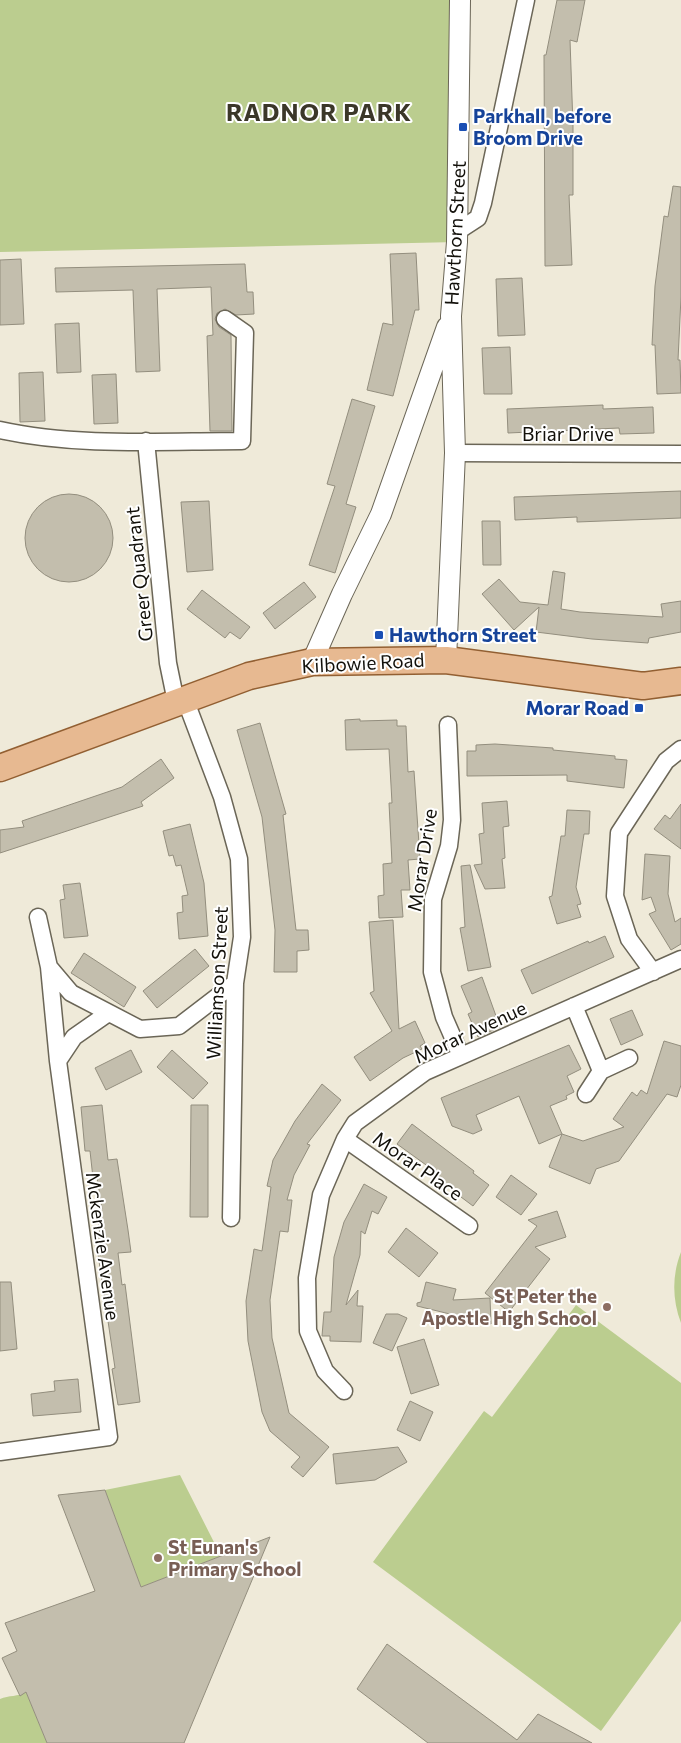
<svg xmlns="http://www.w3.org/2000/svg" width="681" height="1743" viewBox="0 0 681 1743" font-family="Commissioner,sans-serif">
<rect width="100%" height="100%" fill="#efead9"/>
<path fill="#bbcd8f" d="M0 0H460L457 242 0 252Z
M681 1252V1323C672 1299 672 1275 681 1252Z
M576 1305 681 1383V1621L601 1731 373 1562 484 1411 492 1417Z
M180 1475 221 1556 141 1587 105 1490Z
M26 1692 47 1743H0V1699C9 1695 18 1697 26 1692Z"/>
<path fill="#c3bead" stroke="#938e7e" d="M557 0H585L577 42 570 40 573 126V195H569L572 265 545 266 544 55H546Z
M673 186 681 187V297L678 360H680L681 393 657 394 655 345H652L655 286 664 216 668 217Z
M416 253 419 310H415L393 396 367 390 383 323 393 325 390 254Z
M21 259 24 324 0 325V260Z
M245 264 247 292H253L254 314 236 315 225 309 217 313 215 319 219 327 231 335 232 431H210L207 336 213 335 211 287 157 289 160 371 136 372 133 290 56 292 55 268Z
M522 278 525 335 498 336 496 279Z
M79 323 81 372 57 373 55 324Z
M510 347 512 394H484L482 348Z
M43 372 45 421 20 422 19 373Z
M116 374 118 423 94 424 92 375Z
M352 399 375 406 346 504 356 507 335 573 309 565 335 486 327 484Z
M603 405V409L653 407 654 433 620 434 619 428 508 433 507 409Z
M681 491V518L577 522V517L515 520 514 497Z
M25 538a44 44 0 1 1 88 0a44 44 0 1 1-88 0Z
M209 501 213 570 187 572 181 502Z
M482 521H500L501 565H483Z
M553 571 565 573 561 609 580 612 663 617 661 604 681 601V632L649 638 648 643 592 639 536 632 539 607 514 630 482 594 499 579 520 602 548 605Z
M304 582 316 597 275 629 263 613Z
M202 590 250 627 240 639 230 632 225 638 187 609Z
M360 719V721L397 720V726H406L408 772 414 771 420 859 408 860 410 890H401L403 917 379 918 378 896 384 895 383 864 392 863 389 803H392L389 749 346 750 345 720Z
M260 723 286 814 283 815 296 930H308L309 950 297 951V972H274L275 930 262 817 237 730Z
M495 744 553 748V750L615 756V759L627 760 624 788 567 781V775L467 776V751H476V745Z
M161 759 174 778 141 802 143 806 0 853V830L24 827 22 821 122 787Z
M507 801 509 826 503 827 505 858 502 859 505 888 485 889 474 865 482 864 479 834 484 833 482 803Z
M681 804V849L654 829 665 815 670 819Z
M567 810 590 811 589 834H584L576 887 581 904 577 905 581 917 557 924 549 897 552 896 561 836H565Z
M190 824 204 883 208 936 179 939 177 913 183 912 182 896 188 895 181 865 176 866 173 855 169 856 163 831Z
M645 854 670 856 668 894 675 922 681 918V944L671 950 649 914 656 911 651 897 642 900Z
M470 865 491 967 468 971 460 928 465 927 461 866Z
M80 883 88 936 64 938 60 900 65 899 63 885Z
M393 920 399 1029 415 1021 425 1043 420 1046 422 1049 403 1058 370 1081 354 1057 392 1031 370 993 374 991 369 922Z
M605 936 614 957 532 994 521 970 588 941 589 943Z
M195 949 209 966 157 1008 143 991Z
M84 953 136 987 124 1007 71 973Z
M482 977 500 1027 478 1037 468 1014 472 1012 461 986Z
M632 1010 643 1035 621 1045 610 1019Z
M664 1041 681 1046V1085L677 1097 667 1094 619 1161 596 1169 590 1184 549 1167 562 1134 539 1144 519 1096 476 1115 482 1130 473 1134 452 1126 441 1098 569 1045 581 1069 567 1076 574 1092 566 1096 567 1099 550 1106 562 1134 583 1141 624 1127 613 1119 632 1092 637 1096 641 1090 647 1094Z
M131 1050 142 1072 106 1090 95 1068Z
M172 1050 208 1083 193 1099 157 1067Z
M322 1084 341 1100 307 1144 310 1145 294 1175 287 1200H292L288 1232 280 1231 270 1300 272 1338 289 1413 329 1447 303 1477 291 1467 300 1457 270 1431 262 1412 248 1341 246 1301 254 1249 262 1251 271 1187 267 1186 273 1160 295 1121Z
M102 1105 108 1160 117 1159 128 1230 131 1252 118 1253 122 1285 125 1284 140 1402 118 1405 112 1369 115 1368 95 1234H100L97 1210 102 1209 97 1177 93 1178 90 1151H85L81 1107Z
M191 1105H208V1217H190Z
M412 1124 474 1171 473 1173 489 1185 473 1206 437 1179 440 1175 397 1144Z
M511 1175 537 1194 521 1215 496 1197Z
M364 1184 387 1197 378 1214 372 1211 365 1234 361 1231 360 1255 346 1305 358 1290 357 1306H363L361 1342 330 1341V1336H322L324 1312H331L334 1257 344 1222Z
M557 1211 566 1237 535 1247 550 1259 509 1312 485 1293 537 1226 528 1220Z
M406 1228 438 1253 419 1277 388 1252Z
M0 1282H11L17 1349 0 1351Z
M426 1282 456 1289 453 1300 490 1298 491 1324 417 1306V1303L421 1302Z
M386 1314H398L407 1318 392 1351 373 1343Z
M424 1339 439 1385 411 1394 397 1347Z
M78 1379 81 1412 33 1416 31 1394 55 1391 54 1381Z
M410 1401 433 1412 420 1441 397 1430Z
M398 1447 407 1462 375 1480 336 1484 333 1454Z
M105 1490 141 1587 270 1537 184 1743H47L26 1692 20 1696 2 1658 17 1651 5 1623 95 1591 58 1495Z
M387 1644 517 1740 538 1714 592 1743H428L357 1689Z"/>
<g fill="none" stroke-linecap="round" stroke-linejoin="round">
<defs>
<path id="minor" d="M458 231 478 218 483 203 526 0
M0 430C78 447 162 441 242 441L245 333 225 319
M146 441 168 663 176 702
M455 453 681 454
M185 699 222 797 239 859 242 937 235 983 231 1218
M448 725 452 820 449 846 433 899 432 972 444 1017 461 1056
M49 967 71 993 140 1029 179 1026 235 983
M653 972 629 939 615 896 619 833 666 761 681 749
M574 1006 601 1071
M58 1061 74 1037 107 1014
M586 1094 601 1071 629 1058
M345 1139 469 1226
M344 1391 325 1371 308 1331 307 1278 321 1195 345 1139 355 1123 425 1072 681 959
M0 1452 109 1437 58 1061 49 967 38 917"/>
<path id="tertiary" d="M446 660 455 453 451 316 457 242 460 0
M312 662 342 594 381 514 447 327"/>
<path id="primary" d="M0 768 249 676 312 662 446 660 643 686 681 681"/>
</defs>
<use href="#minor" stroke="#6b6657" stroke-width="19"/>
<use href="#tertiary" stroke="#6b6657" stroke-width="22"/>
<use href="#primary" stroke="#925f32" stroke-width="29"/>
<use href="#minor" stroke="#fff" stroke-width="16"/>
<use href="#tertiary" stroke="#fff" stroke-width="20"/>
<use href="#primary" stroke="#e7b991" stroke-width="26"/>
</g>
<g fill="#1a4fb4" stroke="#fff" stroke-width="2">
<rect x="458" y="122" width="10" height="10" rx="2.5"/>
<rect x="374" y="630" width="10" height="10" rx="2.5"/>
<rect x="634" y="703" width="10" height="10" rx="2.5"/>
</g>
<g fill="#8d6e63" stroke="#fff" stroke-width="2">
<circle cx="607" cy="1307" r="5"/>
<circle cx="158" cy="1558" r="5"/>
</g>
<g text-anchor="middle" stroke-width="4" stroke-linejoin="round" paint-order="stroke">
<g font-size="19" font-weight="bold" fill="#164399" stroke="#fff" text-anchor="start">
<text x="473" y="123">Parkhall, before<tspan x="473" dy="22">Broom Drive</tspan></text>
<text x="389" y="642">Hawthorn Street</text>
<text x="629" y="715" text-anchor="end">Morar Road</text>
</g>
<g font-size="19" fill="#12100a" stroke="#fff">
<text transform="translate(455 233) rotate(-87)" y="7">Hawthorn Street</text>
<text x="568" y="441">Briar Drive</text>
<text transform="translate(139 574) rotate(-96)" y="7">Greer Quadrant</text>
<text transform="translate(363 663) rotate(-3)" y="7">Kilbowie Road</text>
<text transform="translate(422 860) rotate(-81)" y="7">Morar Drive</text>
<text transform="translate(217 983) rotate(-87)" y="7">Williamson Street</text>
<text transform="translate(470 1032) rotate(-25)" y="7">Morar Avenue</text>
<text transform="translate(418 1166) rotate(35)" y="7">Morar Place</text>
<text transform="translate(103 1246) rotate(82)" y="7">Mckenzie Avenue</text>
</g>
<g font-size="19" font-weight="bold" fill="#785e54" stroke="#fff" text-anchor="end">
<text x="597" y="1303">St Peter the<tspan x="597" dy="22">Apostle High School</tspan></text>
<text x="168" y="1554" text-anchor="start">St Eunan's<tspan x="168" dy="22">Primary School</tspan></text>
</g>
<g font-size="24" font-weight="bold" letter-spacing="1" fill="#3b3729" stroke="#fff">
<text x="319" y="121">RADNOR PARK</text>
</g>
</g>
</svg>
